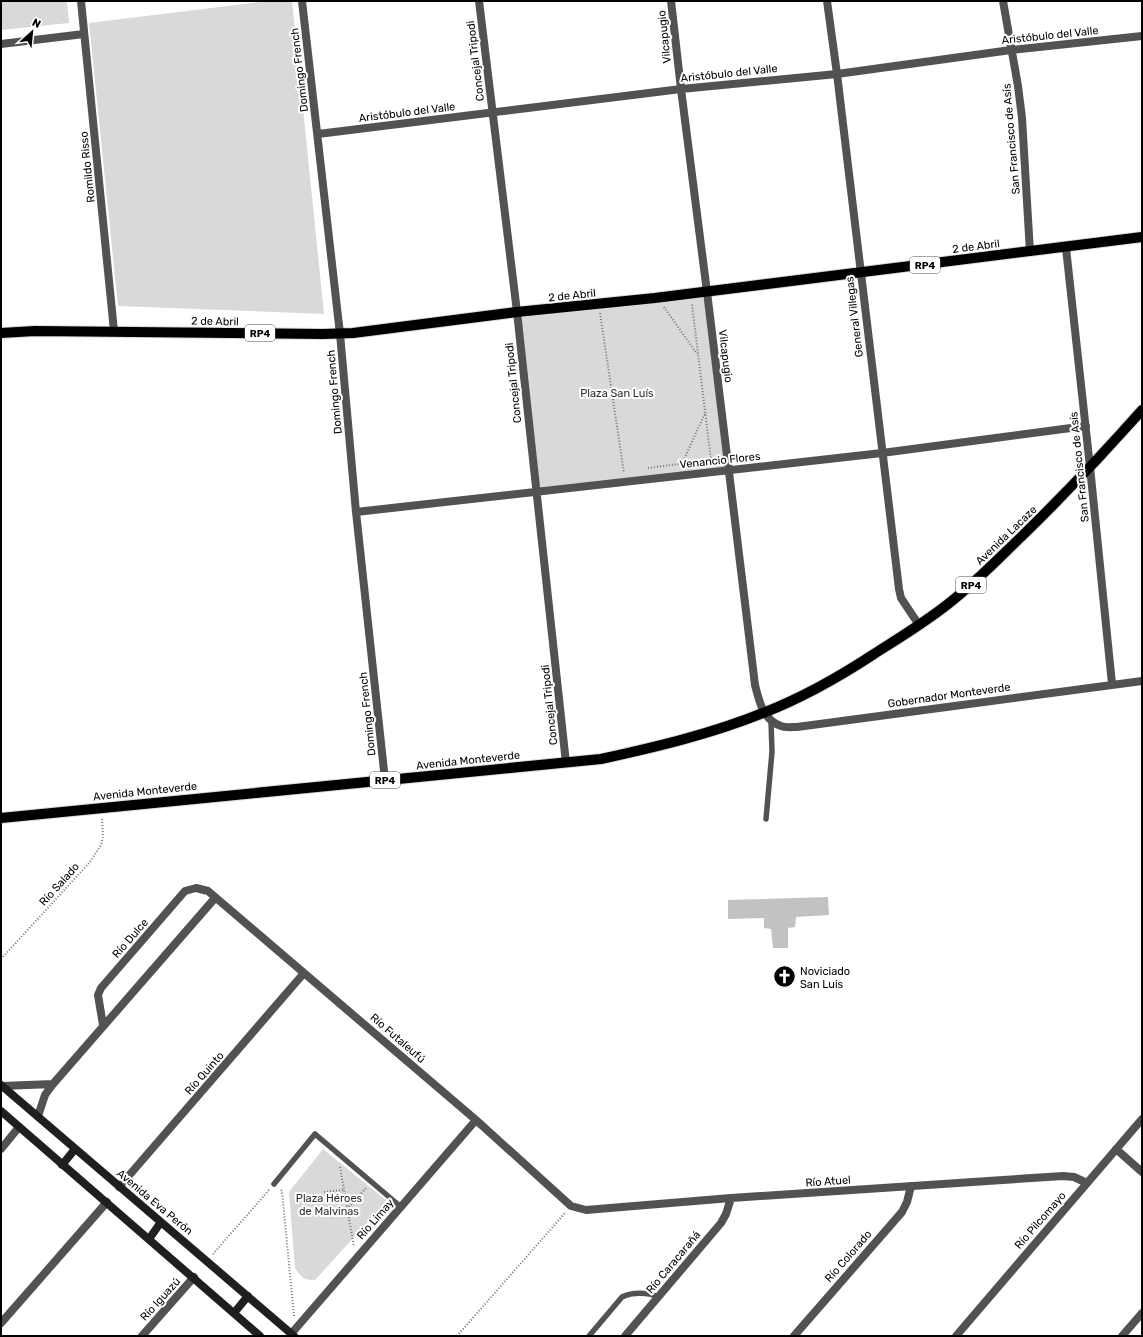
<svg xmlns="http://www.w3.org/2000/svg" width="1143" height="1337" viewBox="0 0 1143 1337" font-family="Rubik,sans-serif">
<rect width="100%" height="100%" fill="#fff"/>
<path fill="#d9d9d9" d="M1 1H67L69 23 1 30Z
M268 1H292L324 314 118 306 89 23Z
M707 292 729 470 536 492 517 312Z
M323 1149 387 1201 315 1280C303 1280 302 1278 295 1268L289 1192Z"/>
<path fill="#c2c2c2" d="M828 897 829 915 796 917 795 927 788 928V948H773L771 929 764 928V918L728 919V900Z"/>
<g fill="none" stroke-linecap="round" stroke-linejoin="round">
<defs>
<path id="primary" d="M1 333 35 331 323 334 353 333 517 312 655 298 1142 237
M1 818 601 759C656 747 711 734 763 713 802 698 839 677 874 654 899 638 924 623 948 604 974 584 997 560 1021 537 1063 496 1103 454 1142 410"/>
</defs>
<use href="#primary" stroke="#dbdbdb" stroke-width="12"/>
<path stroke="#747474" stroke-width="2" stroke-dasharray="1 2" stroke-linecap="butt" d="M664 307 697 354
M600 313 624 473
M682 464 705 413
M648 468 711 460 692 304
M1 959 90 862 101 845 103 837 102 818
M340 1167 354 1247
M281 1190 282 1191 294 1316
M324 1192 343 1190
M347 1209 366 1188
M213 1254 269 1190
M457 1336 565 1213"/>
<path stroke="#525252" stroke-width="5.5" d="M766 819 772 752 771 721
M274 1184 315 1134 401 1207
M589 1336 622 1297C632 1292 648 1292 658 1297"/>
<path stroke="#525252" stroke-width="8" d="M81 1 114 331
M302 1 340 334 356 512 385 780
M479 1 517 312 566 763
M671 1 681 89 707 292 755 685C759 701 763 720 781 726 785 728 792 727 797 727L1142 681
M827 1 837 74 899 589 901 598 919 625
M1003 1 1018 86 1022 118 1030 252
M1 44 84 34
M318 134 681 89 837 74 1011 50 1142 36
M1066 248 1090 467 1112 684
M356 512 882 453 1086 426
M103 1025 98 995 101 988 185 891 196 888 208 891 476 1120 571 1206 586 1210 731 1198 1063 1176 1074 1177 1087 1183
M2 1086 53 1084
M38 1116 45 1095 53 1084 215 898
M1 1149 19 1127
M1116 1149 1142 1172
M119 1187 304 973
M1 1323 107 1202
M291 1334 476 1120
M142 1336 194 1277
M625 1336 721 1223 726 1214 731 1198
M794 1336 902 1212 907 1202 911 1186
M956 1336 1142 1119
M1122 1336 1142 1313"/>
<path stroke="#1f1f1f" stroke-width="8" d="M1 1085 294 1336
M1 1111 260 1336
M62 1165 75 1149
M149 1239 161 1222
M234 1313 248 1296"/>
<use href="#primary" stroke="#000" stroke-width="10"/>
</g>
<defs>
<symbol id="church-disc" viewBox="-11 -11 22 22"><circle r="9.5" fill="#000" stroke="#fff"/><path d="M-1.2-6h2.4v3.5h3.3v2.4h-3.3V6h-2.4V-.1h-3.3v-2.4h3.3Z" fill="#fff"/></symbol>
</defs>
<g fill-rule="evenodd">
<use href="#church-disc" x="772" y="964" width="25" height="25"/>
</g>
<g text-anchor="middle" stroke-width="4" stroke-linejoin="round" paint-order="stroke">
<g fill="#fff" stroke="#4c4c4c" stroke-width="1">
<rect x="910" y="257" width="30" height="16" rx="3"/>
<rect x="245" y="325" width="30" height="16" rx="3"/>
<rect x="956" y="577" width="30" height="16" rx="3"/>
<rect x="370" y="772" width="30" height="16" rx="3"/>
</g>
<g font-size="10" font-weight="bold" fill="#000">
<text x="925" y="269">RP4</text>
<text x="260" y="337">RP4</text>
<text x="971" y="589">RP4</text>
<text x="385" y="784">RP4</text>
</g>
<g font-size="11" fill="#000" stroke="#fff">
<text transform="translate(1050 35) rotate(-6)" y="4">Aristóbulo del Valle</text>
<text transform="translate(664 37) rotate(-96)" y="4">Vilcapugio</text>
<text transform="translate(475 61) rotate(-97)" y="4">Concejal Tripodi</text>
<text transform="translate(299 70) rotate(-97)" y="4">Domingo French</text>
<text transform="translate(729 73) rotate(-6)" y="4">Aristóbulo del Valle</text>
<text transform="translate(407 112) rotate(-7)" y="4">Aristóbulo del Valle</text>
<text transform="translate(1011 139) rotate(-95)" y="4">San Francisco de Asís</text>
<text transform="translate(87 167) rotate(-96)" y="4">Romildo Risso</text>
<text transform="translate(976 246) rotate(-7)" y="4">2 de Abril</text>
<text transform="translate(572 295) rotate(-6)" y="4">2 de Abril</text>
<text transform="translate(854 317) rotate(-97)" y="4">General Villegas</text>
<text transform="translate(215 321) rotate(1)" y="4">2 de Abril</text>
<text transform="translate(726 356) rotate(83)" y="4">Vilcapugio</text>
<text transform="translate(513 383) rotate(-96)" y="4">Concejal Tripodi</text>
<text transform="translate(334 392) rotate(-95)" y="4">Domingo French</text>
<text transform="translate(720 460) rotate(-6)" y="4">Venancio Flores</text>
<text transform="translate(1079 467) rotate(-96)" y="4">San Francisco de Asís</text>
<text transform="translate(1006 535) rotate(-44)" y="4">Avenida Lacaze</text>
<text transform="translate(949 695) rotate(-8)" y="4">Gobernador Monteverde</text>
<text transform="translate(549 705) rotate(-96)" y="4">Concejal Tripodi</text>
<text transform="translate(367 714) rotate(-96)" y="4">Domingo French</text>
<text transform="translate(468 760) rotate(-6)" y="4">Avenida Monteverde</text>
<text transform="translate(145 791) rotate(-6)" y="4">Avenida Monteverde</text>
<text transform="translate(59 884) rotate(-48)" y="4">Río Salado</text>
<text transform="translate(130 938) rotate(-49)" y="4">Río Dulce</text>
<text transform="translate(398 1038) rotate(41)" y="4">Río Futaleufú</text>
<text transform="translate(204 1073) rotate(-49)" y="4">Río Quinto</text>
<text transform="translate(828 1181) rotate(-4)" y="4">Río Atuel</text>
<text transform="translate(155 1202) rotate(40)" y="4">Avenida Eva Perón</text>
<text transform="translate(375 1219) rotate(-49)" y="4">Río Limay</text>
<text transform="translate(1040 1220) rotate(-49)" y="4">Río Pilcomayo</text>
<text transform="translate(848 1256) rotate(-49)" y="4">Río Colorado</text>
<text transform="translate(673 1262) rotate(-50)" y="4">Río Caracarañá</text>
<text transform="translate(160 1299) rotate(-48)" y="4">Río Iguazú</text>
</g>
<g font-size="11" fill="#303030" stroke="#fff">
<text x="617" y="397">Plaza San Luís</text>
<text x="329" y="1202">Plaza Héroes<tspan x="329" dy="13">de Malvinas</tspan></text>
</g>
<g font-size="11" fill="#000" stroke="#fff" text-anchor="start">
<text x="800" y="975">Noviciado<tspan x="800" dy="13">San Luis</tspan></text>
</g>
</g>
<rect width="1143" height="1337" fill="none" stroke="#000000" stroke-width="4"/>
<g transform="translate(32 32) rotate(27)" stroke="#ffffff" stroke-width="3" paint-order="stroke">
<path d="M0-3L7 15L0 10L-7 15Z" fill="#000000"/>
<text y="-6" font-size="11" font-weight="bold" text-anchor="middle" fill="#000000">N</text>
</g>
</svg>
